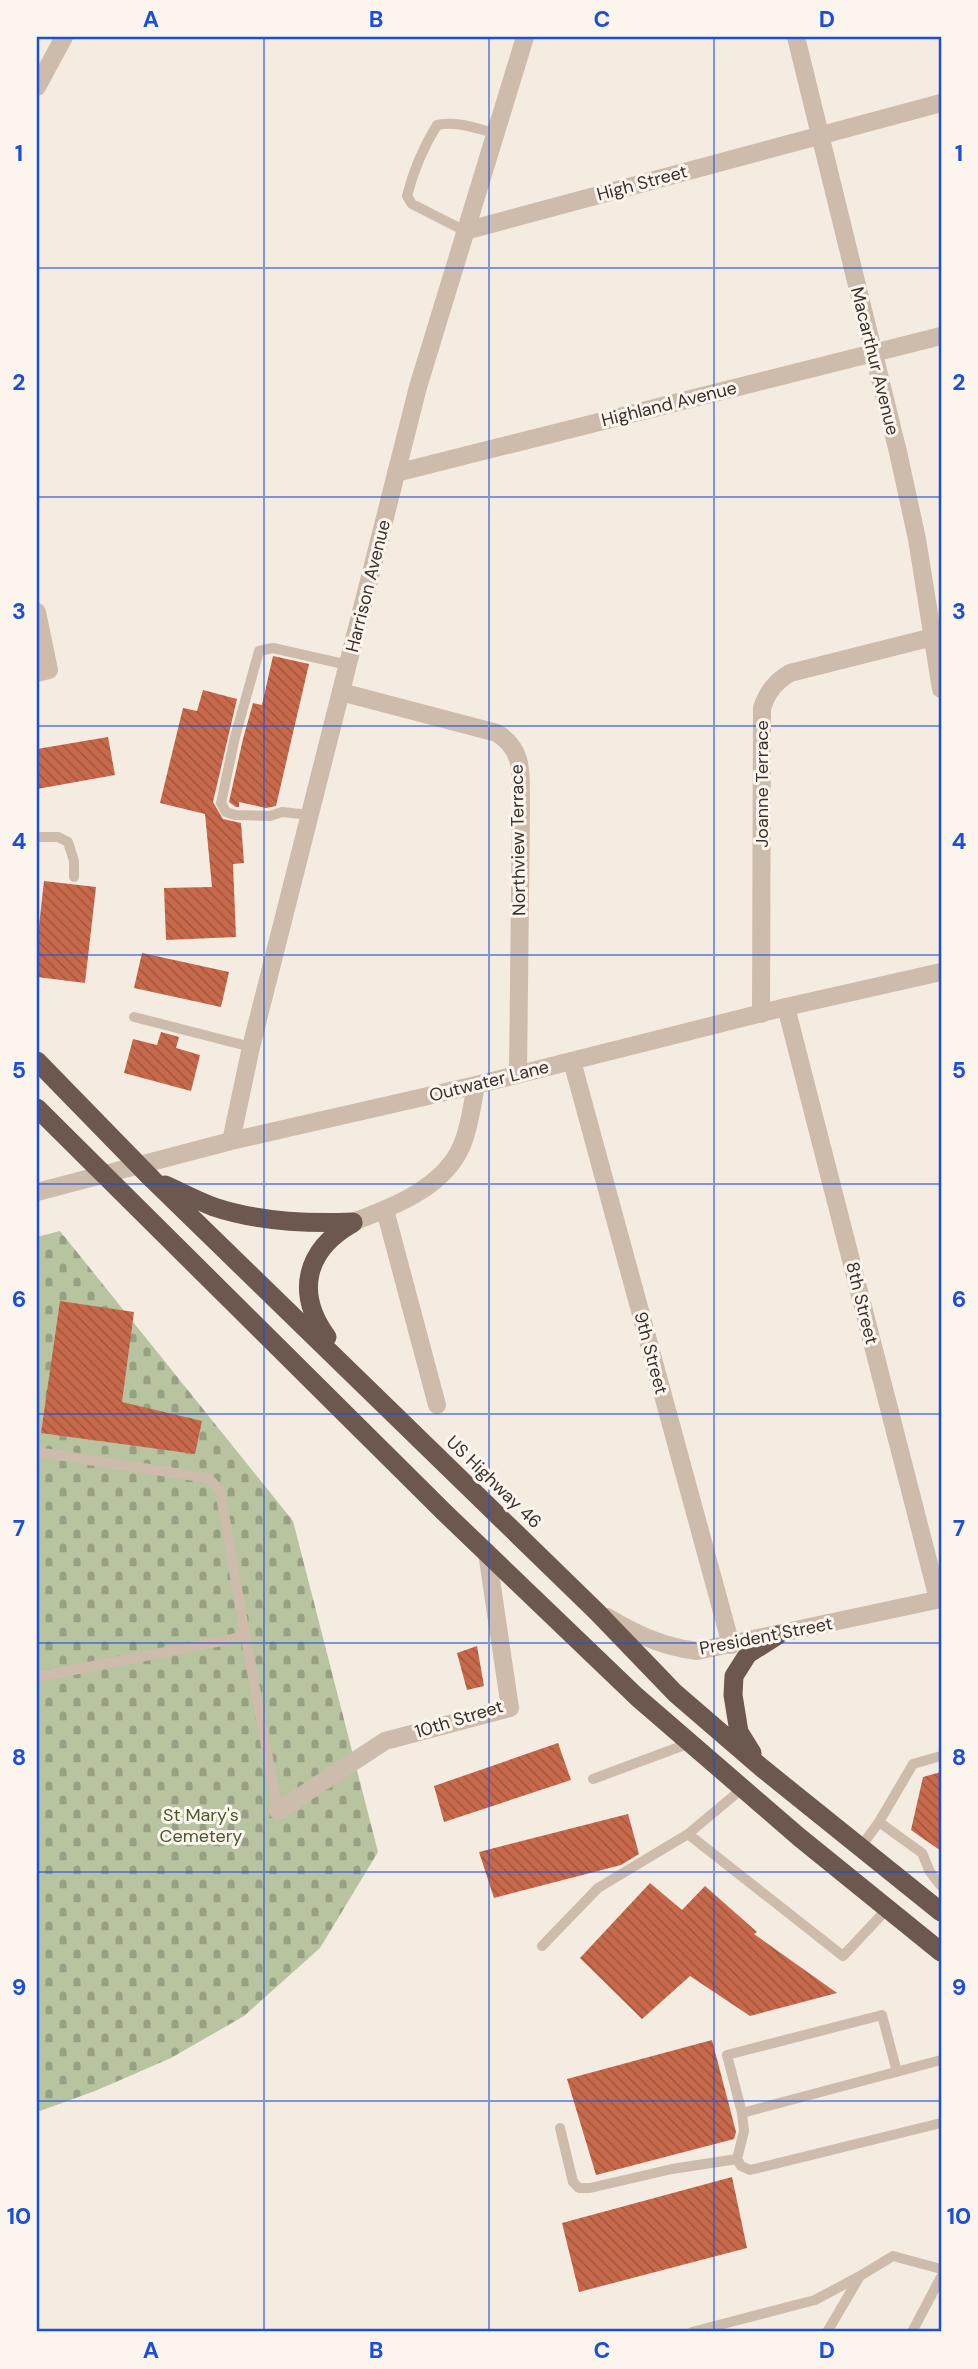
<svg xmlns="http://www.w3.org/2000/svg" width="978" height="2369" viewBox="0 0 978 2369" font-family="'DM Sans',sans-serif">
<defs>
<pattern id="cemetery-stones" width="16" height="16" patternUnits="userSpaceOnUse" patternTransform="scale(1.75)"><rect width="16" height="16" fill="#b8c4a0"/><path d="M2 7V4a2 2 0 0 1 4 0v3zM10 15v-3a2 2 0 0 1 4 0v3z" fill="#97a083"/></pattern>
<pattern id="building-back-hatch" width="6" height="6" patternUnits="userSpaceOnUse" patternTransform="scale(1.75)"><rect width="6" height="6" fill="#c8694b"/><path d="M-1 5l2 2M0 0l6 6M5-1l2 2" fill="none" stroke="#a4573f"/></pattern>
</defs>
<rect width="100%" height="100%" fill="#f4ebe1"/>
<path fill="url(#cemetery-stones)" d="M60 1231 293 1521 378 1852 320 1948 244 2016 171 2058 95 2091 37 2112V1237Z"/>
<path fill="url(#building-back-hatch)" d="M273 656 309 664 276 806 266 808 239 802V807H236L229 802 243 739 253 703 262 705Z
M203 690 237 699 213 802 223 819 241 823 244 863 233 864 236 937 166 940 164 888 212 887 205 814 160 803 183 708 197 711Z
M108 737 115 775 37 789V749Z
M44 881 96 887 85 983 37 977V944Z
M142 953 229 972 221 1007 134 988Z
M161 1032 179 1037 176 1048 200 1055 191 1091 124 1073 133 1039 157 1045Z
M60 1301 134 1312 122 1402 202 1421 195 1454 41 1433Z
M477 1646 484 1686 467 1690 457 1653Z
M558 1743 571 1780 444 1822 434 1786Z
M941 1772V1851L911 1830 923 1777Z
M628 1814 639 1854 621 1865 494 1898 479 1852Z
M650 1883 682 1910 705 1886 757 1932 754 1934 837 1993 750 2016 690 1976 642 2019 580 1958Z
M712 2040 736 2132 734 2139 596 2175 567 2079Z
M732 2177 747 2248 579 2292 562 2223Z"/>
<g fill="none" stroke-linecap="round" stroke-linejoin="round">
<path stroke="#cdbbac" stroke-width="10" d="M465 231 412 204 407 196C413 172 424 146 437 125 458 121 475 128 494 133
M310 815 282 812 270 816 235 815 226 812 221 803 235 737 259 651 273 648 348 665
M37 837H58L68 842 74 861V877
M134 1017 251 1047
M37 1452 208 1478 220 1490 244 1629 237 1638 37 1677
M244 1629 278 1811
M593 1779 690 1743
M879 1822 922 1853 930 1872 941 1886
M688 1834 843 1956 887 1909
M860 1848 879 1822 913 1764 941 1756
M542 1946 598 1888 688 1834 743 1788
M897 2072 882 2015 727 2055 742 2113 941 2060
M742 2113 744 2131 737 2159 741 2166 750 2170 941 2123
M560 2128 573 2182 579 2188H590L672 2169 737 2159
M692 2332 815 2300 860 2276
M827 2332 860 2276 893 2256 941 2269
M912 2332 941 2277"/>
<path stroke="#cdbbac" stroke-width="18" d="M796 37 898 452 917 539 941 689
M37 87 64 37
M465 231 941 103
M396 473 941 336
M37 612 49 670 37 673
M341 692 497 733C526 751 520 777 521 807L518 1074
M786 1007 938 1599
M761 1014 762 708C768 691 775 682 790 673L933 637
M572 1061 731 1645
M385 1210 437 1405
M607 1617C636 1634 663 1647 697 1651L941 1599
M278 1811 385 1741 510 1708 487 1553"/>
<path stroke="#cdbbac" stroke-width="18" d="M231 1141 251 1047 418 387 525 37
M37 1192 231 1141 476 1085 786 1007 941 972
M353 1222C393 1207 445 1187 462 1145 470 1126 472 1105 476 1085"/>
<path stroke="#6c584f" stroke-width="19" d="M37 1061 153 1180 597 1612 675 1693 762 1768 941 1912
M37 1108 444 1512 637 1697 799 1837 941 1952
M165 1185C181 1192 198 1201 214 1207 259 1222 307 1224 353 1222
M327 1337C295 1293 305 1250 353 1223
M752 1753 739 1732 733 1695 734 1676 748 1654 778 1635"/>
</g>
<path fill="none" stroke="#1d4ed8" stroke-width="2" stroke-opacity="0.55" d="M264 37V2332M489 37V2332M714 37V2332M37 268H941M37 497H941M37 726H941M37 955H941M37 1184H941M37 1414H941M37 1643H941M37 1872H941M37 2101H941"/>
<g text-anchor="middle" stroke-width="6" stroke-linejoin="round" paint-order="stroke">
<g font-size="18" fill="#3b302b" stroke="#fbf5ee">
<text transform="translate(642 183) rotate(-15)" y="6">High Street</text>
<text transform="translate(875 361) rotate(76)" y="6">Macarthur Avenue</text>
<text transform="translate(669 404) rotate(-14)" y="6">Highland Avenue</text>
<text transform="translate(368 586) rotate(-76)" y="6">Harrison Avenue</text>
<text transform="translate(762 784) rotate(-90)" y="6">Joanne Terrace</text>
<text transform="translate(518 840) rotate(-91)" y="6">Northview Terrace</text>
<text transform="translate(489 1081) rotate(-14)" y="6">Outwater Lane</text>
<text transform="translate(862 1303) rotate(76)" y="6">8th Street</text>
<text transform="translate(651 1353) rotate(75)" y="6">9th Street</text>
<text transform="translate(494 1482) rotate(44)" y="6">US Highway 46</text>
<text transform="translate(766 1636) rotate(-11)" y="6">President Street</text>
<text transform="translate(459 1719) rotate(-17)" y="6">10th Street</text>
</g>
<g font-size="18" fill="#4a5a2e" stroke="#fbf5ee">
<text x="201" y="1821">St Mary's<tspan x="201" dy="21">Cemetery</tspan></text>
</g>
</g>
<rect width="978" height="2369" fill="none" stroke="#fbf5ee" stroke-width="77"/>
<rect x="38" y="38" width="902" height="2292" fill="none" stroke="#1d4ed8" stroke-width="2.5"/>
<g font-size="23" text-anchor="middle" font-weight="bold" fill="#1d4ed8">
<text x="151" y="27">A</text>
<text x="376" y="27">B</text>
<text x="602" y="27">C</text>
<text x="827" y="27">D</text>
<text x="19" y="161">1</text>
<text x="959" y="161">1</text>
<text x="19" y="390">2</text>
<text x="959" y="390">2</text>
<text x="19" y="619">3</text>
<text x="959" y="619">3</text>
<text x="19" y="849">4</text>
<text x="959" y="849">4</text>
<text x="19" y="1078">5</text>
<text x="959" y="1078">5</text>
<text x="19" y="1307">6</text>
<text x="959" y="1307">6</text>
<text x="19" y="1536">7</text>
<text x="959" y="1536">7</text>
<text x="19" y="1765">8</text>
<text x="959" y="1765">8</text>
<text x="19" y="1995">9</text>
<text x="959" y="1995">9</text>
<text x="19" y="2224">10</text>
<text x="959" y="2224">10</text>
<text x="151" y="2358">A</text>
<text x="376" y="2358">B</text>
<text x="602" y="2358">C</text>
<text x="827" y="2358">D</text>
</g>
</svg>
